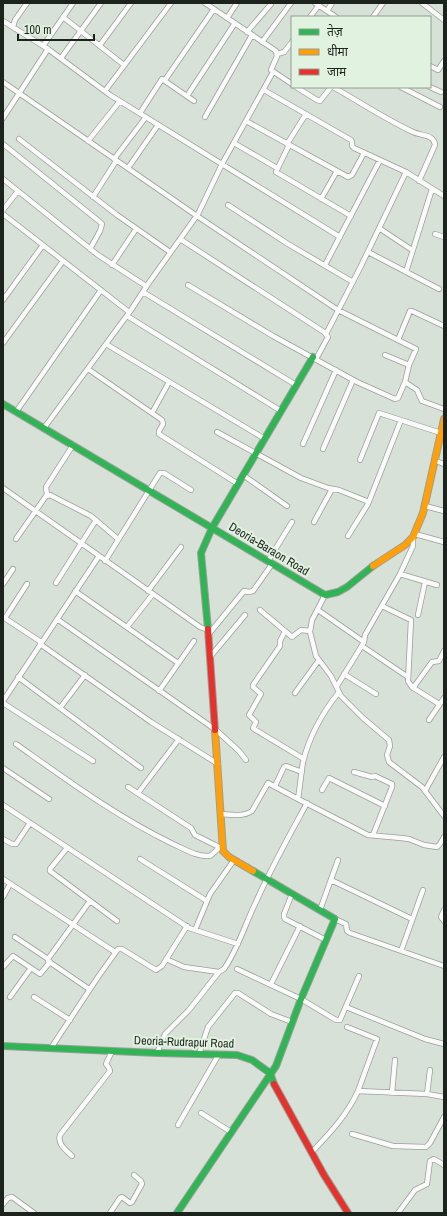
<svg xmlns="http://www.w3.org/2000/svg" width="447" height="1216" viewBox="0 0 447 1216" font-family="'Archivo Narrow','Noto Sans Devanagari',sans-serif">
<rect width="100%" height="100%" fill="#d8e1d7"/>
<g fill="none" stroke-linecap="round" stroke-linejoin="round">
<defs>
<path id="street" d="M205 3 276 51 277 56 271 70 292 84
M315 3 336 17
M422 3 444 20
M327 11 332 3
M63 17 124 65
M310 17 319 5
M373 17 383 3
M227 18 237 3
M3 21 48 49 110 95 340 237
M13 27 15 20 27 3
M247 32 271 4
M262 42 291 3
M100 45 131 3
M43 46 73 3
M277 54 284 52 292 42
M61 58 101 3
M430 66 438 70 444 61
M165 80 214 9
M3 82 197 216 338 310 416 349 409 365
M296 87 317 100 320 101 331 87
M333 87C360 102 385 119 413 132 421 136 434 134 435 145L419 181
M401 87 440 107
M430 87 441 92
M264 90 351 140 352 142V146L354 148 406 172 444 196
M105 91 171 3
M187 96 235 23
M140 113 162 79 194 101
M205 117 252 35
M3 118 48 49
M246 121 348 177 352 175 364 153
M19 139 117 215 170 252
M88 141 120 101
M234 143 277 168
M3 144 100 222 102 224 100 231 90 249
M287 144 306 114
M289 145 276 172 351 216
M114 159 146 117
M128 168 158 125
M3 179 98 255 146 286
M93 197 116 161
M321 199 337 171
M228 205 288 244 353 282
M3 210 18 191
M3 214 129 312
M379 228 412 250
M435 234 444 237
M180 239 324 332 328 337 316 359
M368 252 439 289
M112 265 136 229
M325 265 380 160
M406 272 432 189
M188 285 273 336 357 382 395 399 398 398 405 382
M143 292 296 385
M3 300 43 245
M127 316 281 411
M326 334 360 268 406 172
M398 340 410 311H412L444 326
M3 343 63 261
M106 344 265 439
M385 355 409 365 405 382 417 390 422 401 444 409
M88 369 162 420 163 424 159 431V434L238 484
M16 412 101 290
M152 413 169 382
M44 428 131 310 148 284 198 214 222 164 273 72
M217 432 301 478 328 488 339 490 369 502
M303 444 336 370
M323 449 353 380
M360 460 379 413 441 433
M436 461 444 464
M243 475 287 506
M3 488 200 627 208 630
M47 495 46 487 73 445
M425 506 444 511
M314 522 332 489
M415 534 444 542
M348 536 368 504 401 420
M16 539 46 496 50 495 91 516 118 539
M105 561 160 473H164L191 490
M268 561 292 522
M400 574 437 585
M56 583 96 520
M3 584 13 569
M75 591 178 663
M148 591 181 547
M325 595 312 620 310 632 316 656 331 676 341 696 363 718 389 740 390 746 387 755 389 762 422 787 444 816
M382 606 411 620 408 681 412 687 439 704
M260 610 292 637 301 630 310 631
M318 610 364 642
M418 615 425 582
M3 617 41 642
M5 618 27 584
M57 619 216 730 239 751 246 760
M127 627 153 594
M285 631 280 641V646L253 685V687L261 694 249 715 256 722 253 728 254 729 304 759
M208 635 244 591 249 592 253 591 272 564
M40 644 151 722 218 764
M362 646 408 677
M210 657 245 615
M344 674 376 694
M18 677 141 768
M337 686 364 642 365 635 400 574 413 546V537
M413 688 432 662 439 661 444 651
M159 691 194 641
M339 692C323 712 309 737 303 762 301 774 300 787 298 799L368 835 401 838 409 839 424 845 437 847 440 844 444 837
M295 693 319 660
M3 701 99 556
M3 703 93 761
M60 708 85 675
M429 720 444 698
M16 744C67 780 117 817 173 844 185 849 196 857 210 856L219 848
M3 768 49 799
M354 772 372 777 375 776 392 784V787L373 835
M275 786 284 767 286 766 302 772
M128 787 191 828 195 835 221 848
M322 790 329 778 385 806
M425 791 444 757
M138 793 179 739
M3 805 189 928 238 944
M220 814C231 815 243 817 252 811L268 783 298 799
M3 839 12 844H16L30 823
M67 848 50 869V871L117 921
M140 859 207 901
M3 879 115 952
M331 880 412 919
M292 894 284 914V917L285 919 326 940
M3 897 10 884
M320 910 338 860
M444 910 441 917 444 921
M335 919 346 924 347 931 350 933 444 966
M195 930 210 894 234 860
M15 937 48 959
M401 951 423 890
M166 959 184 967 219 972 224 969C238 949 245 924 256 902 271 868 289 836 307 803
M3 967 13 956 40 974 50 962
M237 969 301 999
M271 984 300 926
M89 989 48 961V959L90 901
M10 997 31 968
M34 997 70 1020
M301 999 336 1020H340L359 976
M346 1007 425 1039 444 1044
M347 1027 377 1039 358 1091
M51 1048 98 977 118 949H122L156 970 162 966 187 926
M157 1053 165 1034 189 1010 219 972
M199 1054 208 1027 235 993H238L271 1014 292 1022
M392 1093 395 1060
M427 1094 430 1070
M201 1113 231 1132
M178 1125 219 1054
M352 1134 393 1146 426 1147 430 1143 444 1117
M312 1152C330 1133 347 1115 358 1091L427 1094 444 1097
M72 1156C66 1150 57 1144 60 1135L110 1071 109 1068 106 1064 112 1051
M3 1204 8 1198 12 1197 34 1213
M110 1213 120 1198 122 1197 130 1203 132 1202 142 1184 141 1181 134 1175
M398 1213 415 1190 427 1184 430 1161 434 1159 444 1165"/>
<path id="fast" d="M3 404 325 595 338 592 347 587 373 566
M208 629 201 553 212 528 313 357
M3 1046 157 1053 237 1055 252 1060 270 1073 274 1084
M177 1213 276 1066 301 999 335 919 253 871"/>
<path id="slow" d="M373 566 405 545 413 537 423 513 444 419
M215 730 223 851 229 857 253 871"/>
<path id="jam" d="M208 629 215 730
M274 1084 324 1175 348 1213"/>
</defs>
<use href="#street" stroke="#99a098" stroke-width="6"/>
<use href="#fast" stroke="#99a098" stroke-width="8"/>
<use href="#slow" stroke="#99a098" stroke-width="8"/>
<use href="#jam" stroke="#99a098" stroke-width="8"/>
<use href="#street" stroke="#f9faf9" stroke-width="4.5"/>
<use href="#fast" stroke="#30b455" stroke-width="6"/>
<use href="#slow" stroke="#ff9f0a" stroke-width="6"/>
<use href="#jam" stroke="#e5322d" stroke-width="6"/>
</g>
<g text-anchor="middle" stroke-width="4" stroke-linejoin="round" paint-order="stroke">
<g font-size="12" fill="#1c231c" stroke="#e1f2e0">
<text transform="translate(269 549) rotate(31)" y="4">Deoria-Baraon Road</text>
<text transform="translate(184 1042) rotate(2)" y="4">Deoria-Rudrapur Road</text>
</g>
</g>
<rect width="447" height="1216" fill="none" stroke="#1c231c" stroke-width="8"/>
<rect x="291" y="16" width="140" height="72" fill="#e1f2e0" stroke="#929f92"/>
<rect x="299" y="29" width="20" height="6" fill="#30b455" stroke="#929f92"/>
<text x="327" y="36" font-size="12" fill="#1c231c">तेज़</text>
<rect x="299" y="49" width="20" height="6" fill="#ff9f0a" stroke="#929f92"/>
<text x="327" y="56" font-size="12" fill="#1c231c">धीमा</text>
<rect x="299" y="69" width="20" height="6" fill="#e5322d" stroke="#929f92"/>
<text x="327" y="76" font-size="12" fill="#1c231c">जाम</text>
<path d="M18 34v6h76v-6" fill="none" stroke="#1c231c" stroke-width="2"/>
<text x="24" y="34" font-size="12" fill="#1c231c" stroke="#e1f2e0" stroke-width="3" paint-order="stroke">100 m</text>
</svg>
